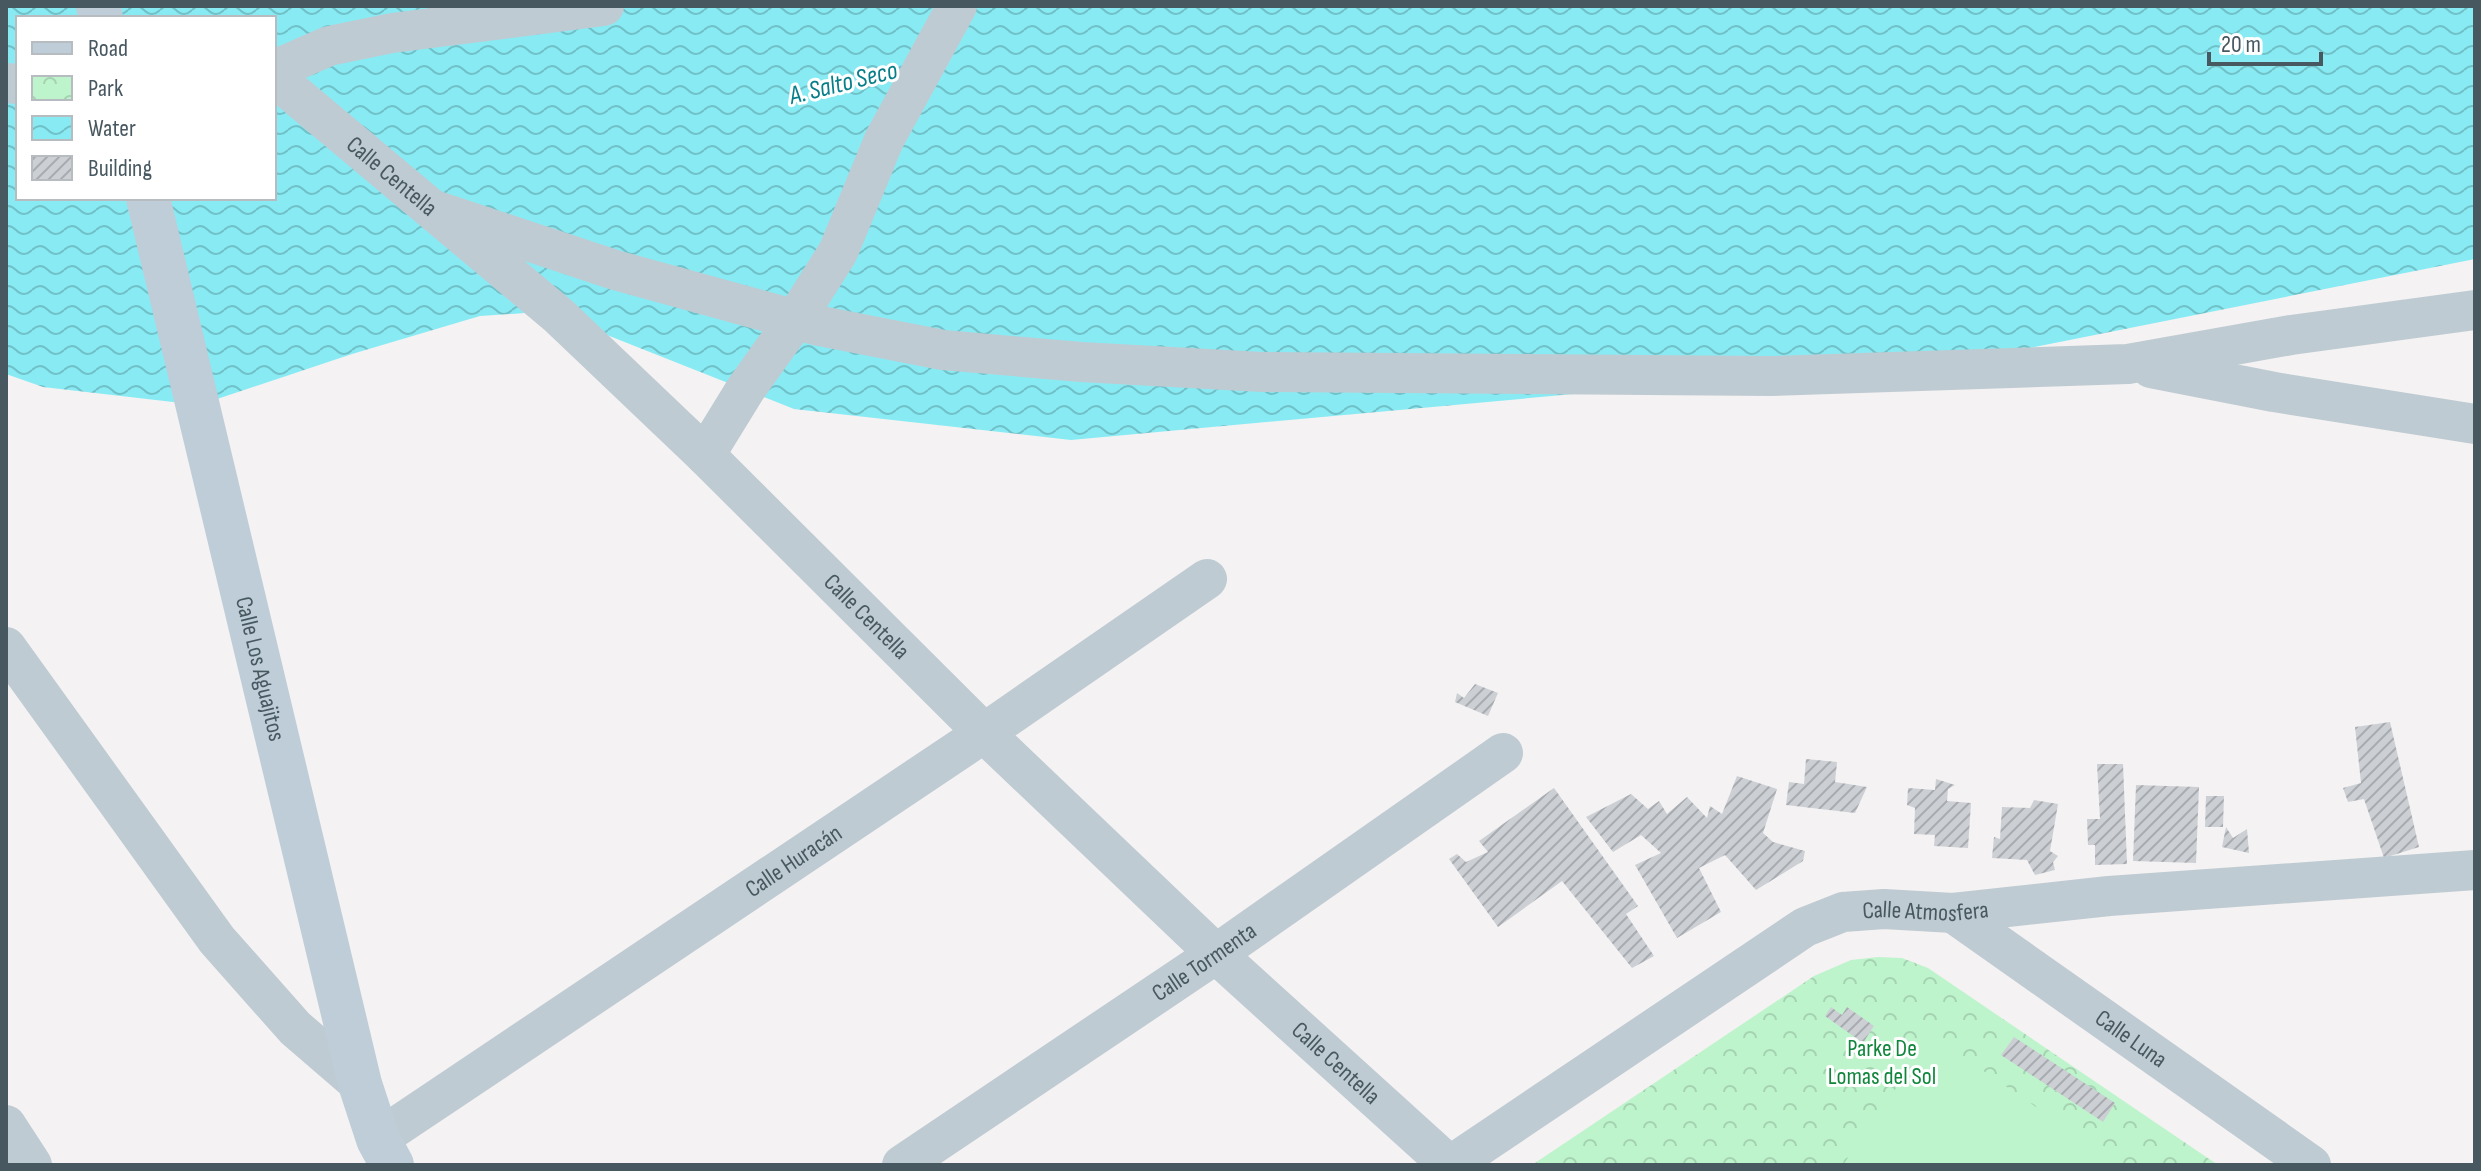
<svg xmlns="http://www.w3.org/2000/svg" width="2481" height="1171" viewBox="0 0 2481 1171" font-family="'Sofia Sans Condensed',sans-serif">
<defs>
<pattern id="park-crowns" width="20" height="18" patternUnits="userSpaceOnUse" patternTransform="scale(2)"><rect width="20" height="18" fill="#bef4cc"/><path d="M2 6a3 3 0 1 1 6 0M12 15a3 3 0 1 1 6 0" fill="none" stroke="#a5d3b2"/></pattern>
<pattern id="water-waves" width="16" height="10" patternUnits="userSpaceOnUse" patternTransform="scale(2)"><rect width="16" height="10" fill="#88ebf4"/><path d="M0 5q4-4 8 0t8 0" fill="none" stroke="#71c1c9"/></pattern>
<pattern id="building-hatch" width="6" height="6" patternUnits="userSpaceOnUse" patternTransform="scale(2)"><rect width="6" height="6" fill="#ccd0d5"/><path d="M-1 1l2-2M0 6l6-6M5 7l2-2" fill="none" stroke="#a8acb0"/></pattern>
</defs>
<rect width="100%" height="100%" fill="#f4f2f2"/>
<path fill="url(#park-crowns)" d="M1878 957 1902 958 1928 968 2218 1165H1532L1814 976 1851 960Z"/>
<path fill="#bef4cc" d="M1932 1036 2121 1165H1843Z"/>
<path fill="url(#water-waves)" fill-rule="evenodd" d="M6 6H2475V259L2030 348 1771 376 1071 440 794 409 559 316 525 313 480 316 352 354 199 405 43 387 6 374ZM18 18H274V198H18Z"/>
<path fill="url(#building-hatch)" d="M1475 684 1498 693 1488 716 1455 702 1457 693 1464 698Z
M2390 722 2419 847 2384 858 2364 799 2348 802 2343 788 2361 783 2355 727Z
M1806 759 1837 762 1835 782 1867 787 1855 813 1786 805 1789 782 1804 784Z
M2097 764H2123L2127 864 2095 865V845H2088L2087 819H2100Z
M1737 776 1777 789 1763 833 1773 842 1805 851 1803 861 1756 890 1725 855 1699 868 1721 912 1677 938 1635 865 1661 853 1641 835 1613 852 1586 817 1631 794 1648 809 1659 801 1667 814 1687 797 1707 818 1710 806 1722 814Z
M1936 779 1955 785 1948 789 1947 801 1971 803 1968 848 1934 846 1935 835 1914 834 1915 808 1907 805 1908 788 1935 790Z
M2136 785 2199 787 2196 863 2133 861Z
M1554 788 1638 906 1626 914 1654 956 1632 968 1562 881 1498 927 1449 859 1457 854 1466 862 1488 852 1479 841Z
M2206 796H2224L2223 827H2205Z
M2034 800 2058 804 2050 851 2058 856 2053 862 2055 870 2035 875 2027 860 1992 858 1994 837 2000 839 2002 807 2030 808Z
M2226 827 2233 838 2247 829 2249 853 2222 847Z
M1831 1007 1842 1015 1847 1007 1874 1026 1863 1043 1825 1016Z
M2014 1037 2115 1103 2103 1122 2001 1055Z"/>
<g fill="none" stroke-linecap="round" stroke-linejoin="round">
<g stroke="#bfcbd2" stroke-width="40">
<path d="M274 70 329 46 392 33 604 6"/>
<path id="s1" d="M274 77 559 316 705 455 984 733 1216 954 1449 1165"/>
<path d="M6 83 18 84"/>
<path d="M437 211 615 270 815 325 943 350 1081 362 1262 372 1771 376 2128 364 2291 335 2475 310"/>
<path d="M2151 368 2274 392 2475 424"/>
<path d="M705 455 745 390 795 320 838 252 884 140 957 6"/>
<path d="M6 647 217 940 295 1028 360 1084"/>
<path id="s2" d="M1953 913 2311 1165"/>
<path d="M6 1125 32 1165"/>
<path id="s3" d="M378 1139 984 733 1207 579"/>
<path id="s4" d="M902 1165 1216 954 1503 753"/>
<path id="s5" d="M1451 1165 1805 927 1843 912 1884 909 1953 913 2109 896 2475 870"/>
</g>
<g stroke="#becdd7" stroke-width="44">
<path d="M98 6 101 18"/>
<path id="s6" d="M148 198 360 1084 378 1139 392 1165"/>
</g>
</g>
<g text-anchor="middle" stroke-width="6" stroke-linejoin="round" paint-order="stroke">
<g font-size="24" fill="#485861" stroke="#fff">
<text dy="8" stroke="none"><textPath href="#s1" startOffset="154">Calle Centella</textPath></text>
<text dy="8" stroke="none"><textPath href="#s1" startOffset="802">Calle Centella</textPath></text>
<text dy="8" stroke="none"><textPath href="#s6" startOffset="484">Calle Los Aguajitos</textPath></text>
<text dy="8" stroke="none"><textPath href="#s3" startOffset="500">Calle Huracán</textPath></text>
<text dy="8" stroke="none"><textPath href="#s5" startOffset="550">Calle Atmosfera</textPath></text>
<text dy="8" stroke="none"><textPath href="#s4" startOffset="364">Calle Tormenta</textPath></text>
<text dy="8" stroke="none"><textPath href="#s2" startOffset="218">Calle Luna</textPath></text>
<text dy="8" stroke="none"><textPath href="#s1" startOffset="1450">Calle Centella</textPath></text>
</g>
<g font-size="24" fill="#10863c" stroke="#fff">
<text x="1882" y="1056">Parke De<tspan x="1882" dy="28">Lomas del Sol</tspan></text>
</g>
<g font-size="26" font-style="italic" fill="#057e89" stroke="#fff">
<text transform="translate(843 82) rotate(-14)" y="9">A. Salto Seco</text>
</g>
</g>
<rect width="2481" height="1171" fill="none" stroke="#485861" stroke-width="16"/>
<rect x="16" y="16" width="260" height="184" fill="#ffffff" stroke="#b6bcc0" stroke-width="2"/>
<rect x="32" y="42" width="40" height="12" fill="#becdd7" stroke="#b6bcc0" stroke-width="2"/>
<text x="88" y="56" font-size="24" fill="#485861">Road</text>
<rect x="32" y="76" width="40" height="24" fill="url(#park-crowns)" stroke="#b6bcc0" stroke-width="2"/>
<text x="88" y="96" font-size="24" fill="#485861">Park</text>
<rect x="32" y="116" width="40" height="24" fill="url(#water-waves)" stroke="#b6bcc0" stroke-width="2"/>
<text x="88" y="136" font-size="24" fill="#485861">Water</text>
<rect x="32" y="156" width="40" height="24" fill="url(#building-hatch)" stroke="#b6bcc0" stroke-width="2"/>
<text x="88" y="176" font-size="24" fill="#485861">Building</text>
<path d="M2209 52v12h112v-12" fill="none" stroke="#485861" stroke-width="4"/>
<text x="2221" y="52" font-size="24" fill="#485861" stroke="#ffffff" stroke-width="6" paint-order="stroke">20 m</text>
</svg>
